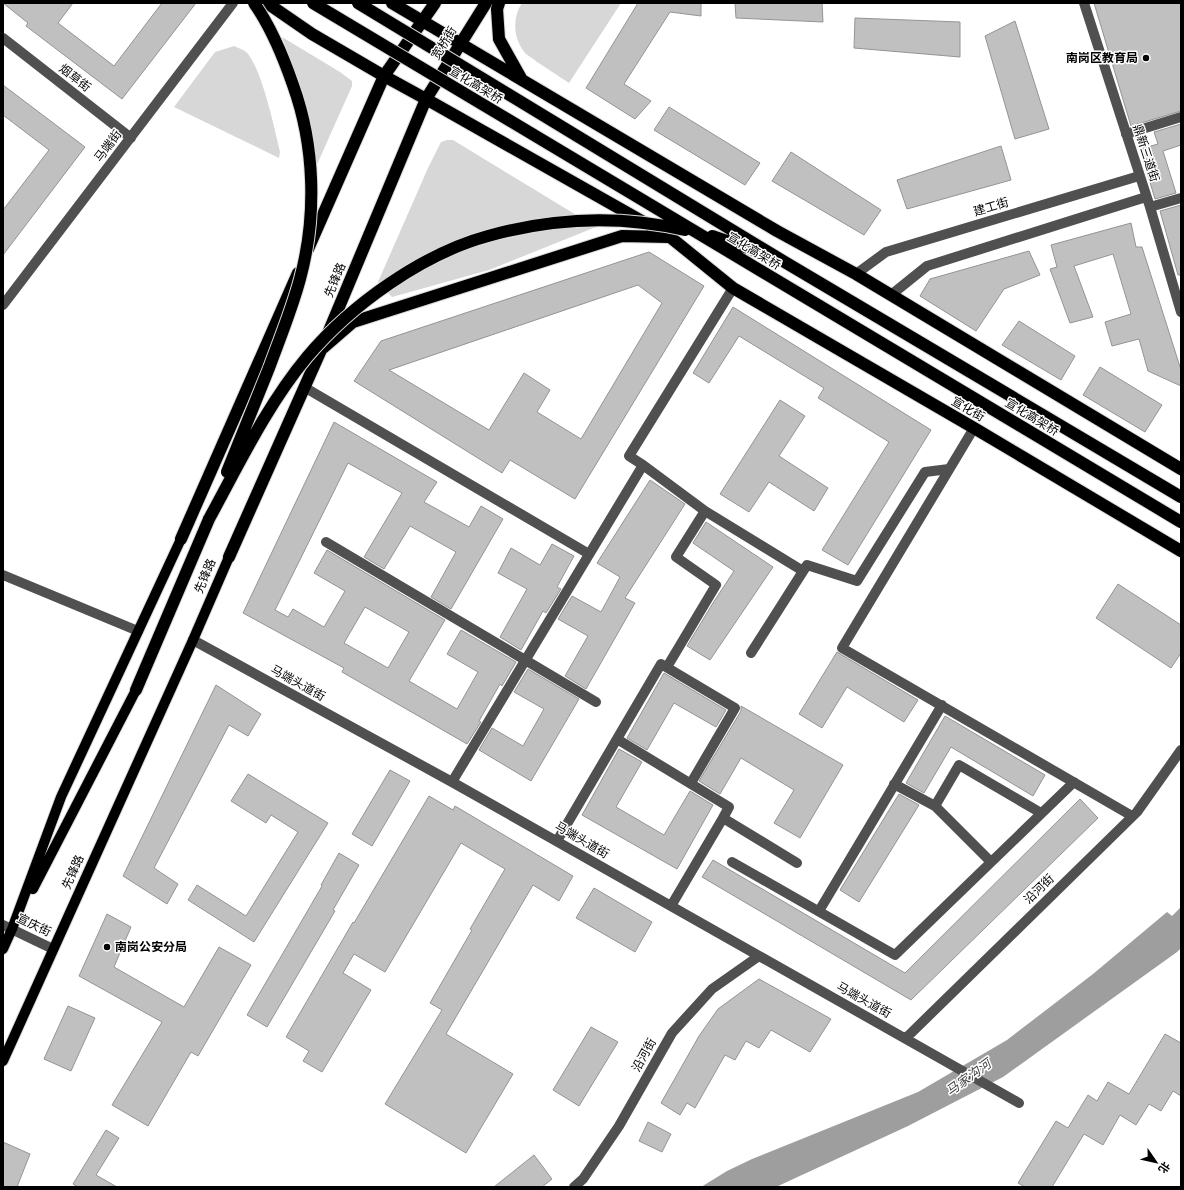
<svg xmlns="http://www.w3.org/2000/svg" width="1184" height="1190" viewBox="0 0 1184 1190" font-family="'Sofia Sans Condensed','Noto Sans SC',sans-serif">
<rect width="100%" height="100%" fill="#fff"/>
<path fill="#d7d7d7" d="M522 3H621L569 83C558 76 548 69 537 62 534 59 528 56 525 53 513 38 512 18 522 3Z
M282 37 340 72 352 81V86L315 169 305 103Z
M234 46C237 47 241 49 245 51 261 64 275 131 280 152L279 158 174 107 215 52Z
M447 140H453L596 227 489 270 392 297 378 282 428 168 441 142Z"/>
<path fill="#9e9e9e" d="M1180 908H1181V948L1177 952 1003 1077 908 1126 776 1187H701L727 1171 752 1159 918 1092 1007 1040 1093 974 1167 912 1172 916Z"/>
<path fill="#c0c0c0" stroke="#949494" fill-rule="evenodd" d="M3 3H73L58 23 114 66 162 3H196L122 99 26 26 28 23Z
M638 3H701V16L670 12 624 84 651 101 635 119 586 88Z
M735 3H822L823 22 736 18Z
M1094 3H1181V111L1131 126Z
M855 18 960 22V57L854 48Z
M1015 21 1049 129 1015 139 985 36Z
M3 85 85 147 3 255V210L49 150 3 115Z
M669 107 760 163 745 185 654 130Z
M1181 124V145L1163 151 1176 193 1155 199 1140 149 1158 144 1154 132Z
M1001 146 1011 180 907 209 897 180Z
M791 152 881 210 864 235 772 181Z
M1181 205V275H1178L1160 211Z
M1131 223 1136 247H1142L1181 370V386L1148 371 1139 339 1112 346 1105 322 1131 314 1113 254 1074 266 1093 317 1070 323 1050 269 1057 267 1051 245Z
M1029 251 1040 275 1004 289 976 331 920 296 930 279Z
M649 252 704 286 575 499 510 460 502 473 354 381 381 341ZM638 285 662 303 581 439 537 412 550 390 524 373 489 430 389 370Z
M733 307 931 430 848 565 822 550 889 442 818 398 824 388 739 336 709 383 693 373Z
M1019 321 1075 356 1061 380 1002 345Z
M1100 367 1162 405 1145 432 1083 395Z
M780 400 805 416 779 456 828 488 814 511 769 482 749 512 720 494Z
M334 422 437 482 424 502 469 527 481 506 503 519 451 609 431 597 456 552 410 526 384 569 364 557 402 493 348 463 275 610 288 617 293 609 324 627 345 591 314 573 327 550 445 620 409 681 457 709 478 672 447 654 461 630 516 662 502 686 500 684 479 721 481 722 467 744 342 672 344 668 243 613ZM365 607 409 632 388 668 344 643Z
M650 480 685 504 625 598 635 603 586 689 565 676 588 636 558 619 572 596 601 612 620 577 597 563Z
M706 522 773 567 710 660 687 646 713 603 734 571 693 543Z
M552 544 574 556 557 587 561 589 546 613 543 611 521 650 500 637 527 589 498 573 511 548 540 565Z
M1118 584 1181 625V653L1171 668 1096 618Z
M837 652 918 700 904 722 847 687 822 728 799 714Z
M528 669 579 699 531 781 479 750 492 728 523 746 544 709 514 692Z
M664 673 726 710 716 727 674 703 647 750 627 738Z
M216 685 261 714 248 736 229 725 154 868 178 884 167 904 123 876Z
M741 706 843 765 800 838 774 823 794 790 741 758 720 794 699 781 741 711Z
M945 716 1045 775 1033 796 951 747 924 793 906 783Z
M619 749 642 762 616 807 664 835 690 791 713 805 677 869 582 815Z
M390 770 410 781 372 846 352 834Z
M248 774 328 823 254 942 188 900 197 885 246 916 298 832 271 815 266 823 231 801Z
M899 794 919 805 859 902 840 890Z
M429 796 453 810 455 806 573 876 559 901 533 885 446 1034 513 1074 466 1153 385 1104 442 1010 430 1003 472 930 470 929 505 869 461 843 385 972 354 954 343 973 371 990 322 1072 303 1061 309 1051 286 1037 353 922 354 923Z
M1080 799 1098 818 911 1000 702 877 713 860 905 973Z
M339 853 359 865 333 910 335 911 267 1027 247 1015 322 886 321 885Z
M594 888 652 922 635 952 576 918Z
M107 914 131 927 114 967 184 1007 219 947 251 965 198 1056 191 1052 148 1126 112 1105 162 1022 79 976Z
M759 979 831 1019 810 1052 771 1030 759 1048 746 1041 735 1060 725 1055 695 1108 687 1103 680 1115 661 1103 699 1036 718 1009Z
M68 1006 95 1018 71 1071 44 1059Z
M591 1027 618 1042 579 1106 553 1090Z
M1165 1034 1181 1043V1096L1173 1091 1161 1111 1149 1104 1136 1125 1120 1115 1103 1145 1084 1134 1052 1187H1025L1018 1183 1056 1121 1068 1128 1088 1095 1097 1101 1108 1082 1129 1094Z
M648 1122 671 1134 662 1152 639 1141Z
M106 1130 119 1138 96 1175 117 1187H78L73 1184Z
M3 1142 30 1154 17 1187H3Z
M534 1155 552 1179 542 1187H494Z"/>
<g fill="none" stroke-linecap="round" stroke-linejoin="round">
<defs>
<path id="major" d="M33 889 136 690
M3 949 12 929 61 797 181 539
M3 1061 193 640 229 557"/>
<path id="highway" d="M267 3 312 34 384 76 426 99 670 237 733 288 974 428 1181 551
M392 3 777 231 856 274 1181 469
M499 3 497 9 499 39 522 80
M308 249 384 76 435 3
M323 348 353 322 622 236 668 237
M181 539 298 273
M229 557 321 350 426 99 486 3
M136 690 209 519"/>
</defs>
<use href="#major" stroke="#dbdbdb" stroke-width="12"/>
<use href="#highway" stroke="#dbdbdb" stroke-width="14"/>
<path stroke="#505050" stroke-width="10" d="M1084 3 1150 207 1181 312
M3 38 131 138
M1126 134 1181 117
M1150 207 1181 198
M856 274 886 252 1139 176
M891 295 927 266 1146 197
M3 305 233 3
M304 387 589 554
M974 428 842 648 1132 816
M643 465 705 511
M326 542 596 702
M3 575 138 631
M193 640 452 782 1019 1103
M751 653 807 565 857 581 925 472 949 469
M667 667 716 585 676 557 705 511 803 571
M617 739 729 807 723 818 797 863
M452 782 643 465 629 456 733 288
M894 784 935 806 991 862
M935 806 959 765 1041 813
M557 841 661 664 735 708 691 783
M732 862 895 955 1074 782
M671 906 723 818
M819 911 942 705
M3 925 53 949
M906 1038 1137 812 1181 750
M574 1187 583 1179 619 1126 672 1033 712 989 759 956"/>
<use href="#major" stroke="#000" stroke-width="10"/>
<use href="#highway" stroke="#000" stroke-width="12"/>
<defs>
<path id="highway-bridge" d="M313 3 1181 522
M358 3 778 258 1181 497
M712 236 757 251
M227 472C241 437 255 402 269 368 280 338 292 309 300 279 317 216 315 146 293 85 283 56 271 27 254 3
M209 519C239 464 267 405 307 357 351 305 422 254 488 236 552 218 620 215 685 230"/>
</defs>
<use href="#highway-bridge" stroke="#dbdbdb" stroke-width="14" stroke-linecap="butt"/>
<use href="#highway-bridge" stroke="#000" stroke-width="12"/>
</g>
<g fill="#000" stroke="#fff" stroke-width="1.5">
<circle cx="1146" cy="58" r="4"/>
<circle cx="107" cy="947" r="4"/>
</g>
<g text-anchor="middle" stroke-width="3" stroke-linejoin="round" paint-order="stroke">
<g font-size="12" fill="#000" stroke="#fff">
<text transform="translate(444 43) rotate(-58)" y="4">宽桥街</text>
<text transform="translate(75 78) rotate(38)" y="4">烟草街</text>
<text transform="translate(476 85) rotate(31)" y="4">宣化高架桥</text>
<text transform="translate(108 146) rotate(-53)" y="4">马端街</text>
<text transform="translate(1146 153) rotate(72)" y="4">鼎新三道街</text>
<text transform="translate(991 207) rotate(-17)" y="4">建工街</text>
<text transform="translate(754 251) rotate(31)" y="4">宣化高架桥</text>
<text transform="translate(335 280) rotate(-67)" y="4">先锋路</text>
<text transform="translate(968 409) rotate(30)" y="4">宣化街</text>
<text transform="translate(1032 417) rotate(31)" y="4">宣化高架桥</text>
<text transform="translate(205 576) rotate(-67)" y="4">先锋路</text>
<text transform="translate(298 683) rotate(29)" y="4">马端头道街</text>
<text transform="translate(582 840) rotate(30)" y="4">马端头道街</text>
<text transform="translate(73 872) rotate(-66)" y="4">先锋路</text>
<text transform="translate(1039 889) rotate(-44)" y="4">沿河街</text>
<text transform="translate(34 925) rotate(26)" y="4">宣庆街</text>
<text transform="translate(864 1000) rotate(29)" y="4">马端头道街</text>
<text transform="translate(644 1055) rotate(-61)" y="4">沿河街</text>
</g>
<g font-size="12" font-weight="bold" fill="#000" stroke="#fff" text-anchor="end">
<text x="1138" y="62">南岗区教育局</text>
<text x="115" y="951" text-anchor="start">南岗公安分局</text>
</g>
<g font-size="13" font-style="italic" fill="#3f3f3f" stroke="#fff">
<text transform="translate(968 1077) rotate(-36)" y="5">马家沟河</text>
</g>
</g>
<rect width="1184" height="1190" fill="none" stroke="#000000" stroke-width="8"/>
<g transform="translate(1156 1162) rotate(124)" stroke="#ffffff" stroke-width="3" paint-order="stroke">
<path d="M0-3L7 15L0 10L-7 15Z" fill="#000000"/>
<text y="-6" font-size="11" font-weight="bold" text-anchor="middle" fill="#000000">北</text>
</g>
</svg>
